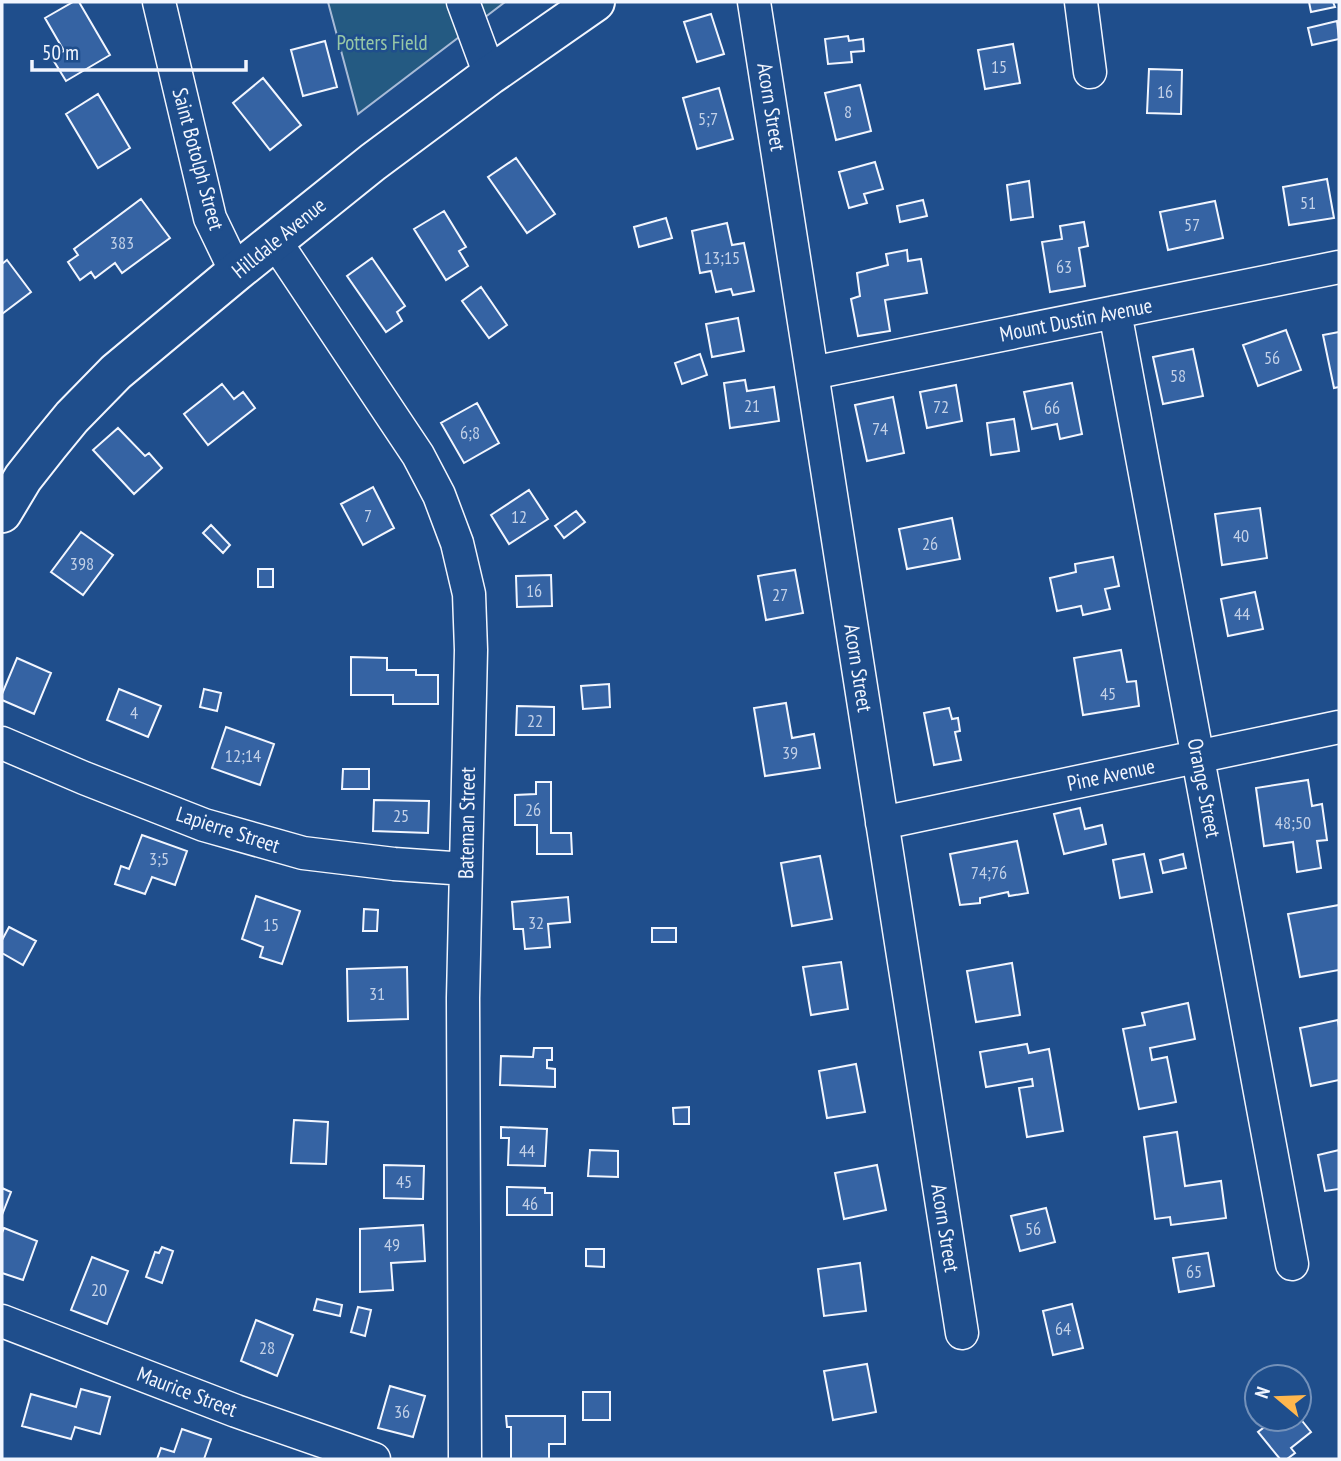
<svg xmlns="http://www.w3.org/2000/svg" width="1341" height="1461" viewBox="0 0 1341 1461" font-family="'PT Sans Narrow',sans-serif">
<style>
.green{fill:#245a82;stroke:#a8bbd7;stroke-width:2}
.building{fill:#3563a3;stroke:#f2f6ff;stroke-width:2}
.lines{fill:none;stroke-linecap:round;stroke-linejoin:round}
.minor-casing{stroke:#f2f6ff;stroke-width:35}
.major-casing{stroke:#f2f6ff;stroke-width:42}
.minor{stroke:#1f4e8c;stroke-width:32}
.major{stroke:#1f4e8c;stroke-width:38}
.labels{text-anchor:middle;stroke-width:5;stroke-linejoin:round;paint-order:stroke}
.number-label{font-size:18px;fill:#c3d1e8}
.park-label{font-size:21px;fill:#97c8a6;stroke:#1f4e8c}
.street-label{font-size:21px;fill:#f2f6ff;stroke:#1f4e8c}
</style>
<rect width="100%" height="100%" fill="#1f4e8c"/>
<path class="green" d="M 328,2 L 505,2 L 358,114 Z"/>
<path class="building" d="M 73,2 L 79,2 L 110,55 L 66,81 L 52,58 L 64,51 L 45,18 Z
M 1309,2 L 1333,2 L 1335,7 L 1311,12 Z
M 711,14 L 724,54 L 697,62 L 684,22 Z
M 1337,21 L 1339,39 L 1312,45 L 1308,28 Z
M 848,36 L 849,41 L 863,39 L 864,51 L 851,52 L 852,62 L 828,64 L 825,39 Z
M 325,41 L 337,87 L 303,96 L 291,50 Z
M 1013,44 L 1020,83 L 985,89 L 978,50 Z
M 1149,69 L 1182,70 L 1181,114 L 1147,113 Z
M 263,78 L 301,125 L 270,150 L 233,103 Z
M 860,85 L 871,131 L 836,140 L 825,93 Z
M 719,88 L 733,139 L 697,149 L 683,98 Z
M 98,94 L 130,148 L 98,168 L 66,114 Z
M 516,158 L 555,214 L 527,233 L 488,177 Z
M 875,162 L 883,189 L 864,194 L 867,203 L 849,208 L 839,172 Z
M 1327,179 L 1334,218 L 1289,225 L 1283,187 Z
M 1029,181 L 1033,217 L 1011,220 L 1007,185 Z
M 141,199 L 170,238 L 122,273 L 115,263 L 95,278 L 91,272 L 80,280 L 68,262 L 78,255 L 74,249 Z
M 923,200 L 927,216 L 900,222 L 897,206 Z
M 1215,201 L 1223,238 L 1168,250 L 1160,212 Z
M 444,211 L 466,247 L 459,251 L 468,266 L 446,280 L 414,229 Z
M 666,218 L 672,238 L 639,247 L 634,227 Z
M 1084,222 L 1088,246 L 1079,248 L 1085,286 L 1050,292 L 1042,242 L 1062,239 L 1060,226 Z
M 727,223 L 732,245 L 744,243 L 754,291 L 733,295 L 731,289 L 716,292 L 711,271 L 700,273 L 692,231 Z
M 907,250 L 908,261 L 921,259 L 927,293 L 885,300 L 890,331 L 858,336 L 851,299 L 860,296 L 857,273 L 888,265 L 886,254 Z
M 372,258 L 405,306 L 397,312 L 402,321 L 386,332 L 347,276 Z
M 7,260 L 31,292 L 2,314 L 2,264 Z
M 481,287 L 507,325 L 489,338 L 462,301 Z
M 738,318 L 744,351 L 712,357 L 706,324 Z
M 1286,330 L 1301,370 L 1258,386 L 1243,345 Z
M 1339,332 L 1339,387 L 1334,388 L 1323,335 Z
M 1193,349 L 1203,396 L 1163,404 L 1153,357 Z
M 700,354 L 707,375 L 682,384 L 675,363 Z
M 745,380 L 747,391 L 774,387 L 779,421 L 730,428 L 724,383 Z
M 1072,383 L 1082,434 L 1060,439 L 1057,424 L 1032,429 L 1024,392 Z
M 222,384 L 234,399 L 243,392 L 255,408 L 208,445 L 184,414 Z
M 956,385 L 962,421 L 927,428 L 920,392 Z
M 893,397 L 904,453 L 867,461 L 855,405 Z
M 477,403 L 499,443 L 464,463 L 441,423 Z
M 1014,419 L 1019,451 L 991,455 L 987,423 Z
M 118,428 L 145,456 L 149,453 L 162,468 L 134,494 L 93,450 Z
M 373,487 L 394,528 L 363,545 L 341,504 Z
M 529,490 L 548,519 L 509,544 L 491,515 Z
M 1260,508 L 1267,558 L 1222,565 L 1215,514 Z
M 576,511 L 585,522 L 564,538 L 555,526 Z
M 952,518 L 960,559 L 907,569 L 899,529 Z
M 211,525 L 230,545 L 223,553 L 203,533 Z
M 81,532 L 113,555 L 83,595 L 51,572 Z
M 1113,557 L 1119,586 L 1105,589 L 1110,609 L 1083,615 L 1081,606 L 1057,611 L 1050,578 L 1076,572 L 1075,564 Z
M 258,569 L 273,569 L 273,587 L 258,587 Z
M 795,570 L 803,613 L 766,620 L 758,576 Z
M 551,575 L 552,606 L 517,607 L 516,576 Z
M 1255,592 L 1263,629 L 1228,636 L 1221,599 Z
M 1121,650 L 1127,682 L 1136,681 L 1139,706 L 1083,715 L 1074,658 Z
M 351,657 L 387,658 L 387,670 L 416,670 L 416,675 L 438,675 L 438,704 L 393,704 L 393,695 L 351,695 Z
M 17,658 L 51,673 L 34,714 L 2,700 L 2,694 Z
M 609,684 L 610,707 L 583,709 L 581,686 Z
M 119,689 L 161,706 L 148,737 L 107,720 Z
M 204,689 L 221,693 L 217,711 L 200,707 Z
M 786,703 L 792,738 L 814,734 L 820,768 L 765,776 L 754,708 Z
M 517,706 L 554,707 L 554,735 L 516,735 Z
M 949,708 L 952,719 L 958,718 L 960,731 L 955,732 L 961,760 L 934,765 L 924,713 Z
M 226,727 L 274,744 L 260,785 L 212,768 Z
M 343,769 L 369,769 L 369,789 L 342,789 Z
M 1308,780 L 1312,806 L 1322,804 L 1327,840 L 1317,841 L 1321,868 L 1297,872 L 1293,842 L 1264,846 L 1256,788 Z
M 536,782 L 551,782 L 551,833 L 571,833 L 572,854 L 537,854 L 537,825 L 515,825 L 515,795 L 536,794 Z
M 374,800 L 429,801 L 428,833 L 373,831 Z
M 1080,808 L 1085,829 L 1102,825 L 1106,844 L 1064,854 L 1054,814 Z
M 142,835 L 187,851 L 175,885 L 152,877 L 145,894 L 115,884 L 121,866 L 129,869 Z
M 1017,841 L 1028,893 L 1009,896 L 1008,892 L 980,898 L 980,903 L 960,905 L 950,854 Z
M 1144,854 L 1152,892 L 1120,898 L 1113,860 Z
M 1183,854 L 1186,868 L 1163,873 L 1160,860 Z
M 820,856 L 832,919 L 792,926 L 781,863 Z
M 256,896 L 300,911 L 282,964 L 260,957 L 263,947 L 242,939 Z
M 568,897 L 570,922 L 548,924 L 550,947 L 525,949 L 523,929 L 514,929 L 512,902 Z
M 1339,905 L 1339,970 L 1300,977 L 1288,914 Z
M 364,909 L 378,910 L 377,931 L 363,931 Z
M 9,927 L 36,941 L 23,965 L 2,953 L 2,940 Z
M 652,928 L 676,928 L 676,942 L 652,942 Z
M 841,962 L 848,1009 L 811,1015 L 803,967 Z
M 1012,963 L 1020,1015 L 976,1022 L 967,971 Z
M 407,967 L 408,1019 L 348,1021 L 347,969 Z
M 1188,1003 L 1195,1039 L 1150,1048 L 1152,1060 L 1167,1057 L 1176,1102 L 1139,1109 L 1123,1029 L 1145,1025 L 1142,1013 Z
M 1338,1020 L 1339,1028 L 1339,1080 L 1311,1086 L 1300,1028 Z
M 1027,1044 L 1029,1053 L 1049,1049 L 1063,1131 L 1027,1137 L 1019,1088 L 1033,1086 L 1032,1079 L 986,1087 L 980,1052 Z
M 534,1048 L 552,1048 L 552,1060 L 547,1060 L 547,1068 L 555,1069 L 555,1087 L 500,1085 L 501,1056 L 533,1057 Z
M 856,1064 L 865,1112 L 827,1118 L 819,1071 Z
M 689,1107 L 689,1124 L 674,1124 L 673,1108 Z
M 294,1120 L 328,1122 L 326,1164 L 291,1163 Z
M 501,1127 L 547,1129 L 545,1166 L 508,1165 L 509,1138 L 501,1138 Z
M 1177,1132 L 1185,1186 L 1221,1181 L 1226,1218 L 1171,1225 L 1170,1217 L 1155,1219 L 1144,1137 Z
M 590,1150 L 618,1151 L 618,1177 L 588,1176 Z
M 1339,1150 L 1339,1189 L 1325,1191 L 1318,1155 Z
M 384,1165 L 424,1166 L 423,1199 L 384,1198 Z
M 877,1165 L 886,1210 L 844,1219 L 835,1173 Z
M 507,1187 L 545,1188 L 545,1193 L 552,1193 L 552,1215 L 507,1215 Z
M 2,1188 L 11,1192 L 2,1215 Z
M 1046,1208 L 1055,1242 L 1020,1251 L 1011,1216 Z
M 423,1225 L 425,1261 L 391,1263 L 393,1290 L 360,1292 L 360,1229 Z
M 4,1228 L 37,1241 L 23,1280 L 2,1273 L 2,1233 Z
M 162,1247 L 173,1251 L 162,1283 L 146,1277 L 155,1252 L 159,1253 Z
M 586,1249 L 604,1249 L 604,1267 L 586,1266 Z
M 1208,1253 L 1214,1286 L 1179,1292 L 1173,1258 Z
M 92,1257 L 128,1271 L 107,1324 L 71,1310 Z
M 860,1263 L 866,1311 L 824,1316 L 818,1269 Z
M 317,1299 L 342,1305 L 340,1316 L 314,1310 Z
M 1072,1304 L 1083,1348 L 1053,1355 L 1043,1311 Z
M 358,1307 L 371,1310 L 365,1336 L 351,1332 Z
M 256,1320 L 293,1335 L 277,1376 L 241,1361 Z
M 867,1364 L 876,1412 L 833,1420 L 824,1371 Z
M 390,1386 L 425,1396 L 413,1437 L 378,1428 Z
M 81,1389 L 110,1397 L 100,1434 L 75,1427 L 71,1439 L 22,1426 L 31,1394 L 76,1407 Z
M 583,1392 L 610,1392 L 610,1420 L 583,1420 Z
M 506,1416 L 565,1416 L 565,1444 L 549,1444 L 549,1459 L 511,1459 L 511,1427 L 507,1427 Z
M 1299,1417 L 1311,1432 L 1291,1448 L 1295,1453 L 1287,1459 L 1280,1459 L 1258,1432 L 1275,1419 L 1299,1419 Z
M 182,1429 L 211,1439 L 204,1459 L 157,1459 L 161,1448 L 174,1452 Z"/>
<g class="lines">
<g class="minor-casing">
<path id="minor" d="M 159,2 L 210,218 L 236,272
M 463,2 L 490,75
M 754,2 L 962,1333
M 1081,2 L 1090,72
M 275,241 L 418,455 L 439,495 L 457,543 L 469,594 L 471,650 L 463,998 L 465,1459
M 1115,312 L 1292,1264
M 812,373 L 1339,267
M 2,743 L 84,778 L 204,825 L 303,853 L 394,864 L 466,869
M 882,823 L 1339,727
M 2,1321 L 236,1411 L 374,1459"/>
</g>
<g class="major-casing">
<path id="major" d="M 2,513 L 23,478 L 49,445 L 72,417 L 116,372 L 236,272 L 373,162 L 490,75 L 595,2"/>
</g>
<use href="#minor" class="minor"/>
<use href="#major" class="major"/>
</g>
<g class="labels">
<g class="number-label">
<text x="999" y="73">15</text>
<text x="1165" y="98">16</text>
<text x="848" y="118">8</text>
<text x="708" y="125">5;7</text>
<text x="1308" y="209">51</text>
<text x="1192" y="231">57</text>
<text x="122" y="249">383</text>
<text x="722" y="264">13;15</text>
<text x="1064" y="273">63</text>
<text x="1272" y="364">56</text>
<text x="1178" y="382">58</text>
<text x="752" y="412">21</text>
<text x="941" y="413">72</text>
<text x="1052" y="414">66</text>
<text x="880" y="435">74</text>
<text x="470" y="439">6;8</text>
<text x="368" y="522">7</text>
<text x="519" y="523">12</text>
<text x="1241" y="542">40</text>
<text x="930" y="550">26</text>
<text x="82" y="570">398</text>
<text x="534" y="597">16</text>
<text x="780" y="601">27</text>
<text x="1242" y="620">44</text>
<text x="1108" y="700">45</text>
<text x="134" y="719">4</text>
<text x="535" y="727">22</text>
<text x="790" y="759">39</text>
<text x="243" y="762">12;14</text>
<text x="533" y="816">26</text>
<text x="401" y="822">25</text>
<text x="1293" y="829">48;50</text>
<text x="159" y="865">3;5</text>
<text x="989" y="879">74;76</text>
<text x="536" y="929">32</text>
<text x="271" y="931">15</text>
<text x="377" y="1000">31</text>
<text x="527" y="1157">44</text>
<text x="404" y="1188">45</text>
<text x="530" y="1210">46</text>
<text x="1033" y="1235">56</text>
<text x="392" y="1251">49</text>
<text x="1194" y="1278">65</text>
<text x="99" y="1296">20</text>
<text x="1063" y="1335">64</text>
<text x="267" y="1354">28</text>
<text x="402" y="1418">36</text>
</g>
<g class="park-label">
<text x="382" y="50">Potters Field</text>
</g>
<g class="street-label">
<text transform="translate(771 107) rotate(81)" y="7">Acorn Street</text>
<text transform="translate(198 159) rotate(75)" y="7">Saint Botolph Street</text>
<text transform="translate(279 238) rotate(-39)" y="7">Hilldale Avenue</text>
<text transform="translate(1076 320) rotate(-11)" y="7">Mount Dustin Avenue</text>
<text transform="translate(858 668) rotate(81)" y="7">Acorn Street</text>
<text transform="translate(1111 775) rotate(-12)" y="7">Pine Avenue</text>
<text transform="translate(1204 788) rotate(79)" y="7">Orange Street</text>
<text transform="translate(467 823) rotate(-89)" y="7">Bateman Street</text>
<text transform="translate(228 830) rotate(18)" y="7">Lapierre Street</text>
<text transform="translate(945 1228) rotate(81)" y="7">Acorn Street</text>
<text transform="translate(187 1392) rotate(21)" y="7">Maurice Street</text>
</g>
</g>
<rect width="1341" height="1461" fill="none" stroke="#f2f6ff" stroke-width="7"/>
<g transform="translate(1278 1398) rotate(289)"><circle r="33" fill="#1f4e8c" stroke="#7391ba" stroke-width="2"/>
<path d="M0-5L12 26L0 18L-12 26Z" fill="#ffb74d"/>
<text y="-10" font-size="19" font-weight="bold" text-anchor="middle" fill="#f2f6ff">N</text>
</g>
<path d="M32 60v10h214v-10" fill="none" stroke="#f2f6ff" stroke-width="3.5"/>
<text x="42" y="60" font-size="21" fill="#f2f6ff" stroke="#1f4e8c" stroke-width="5" paint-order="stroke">50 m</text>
</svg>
